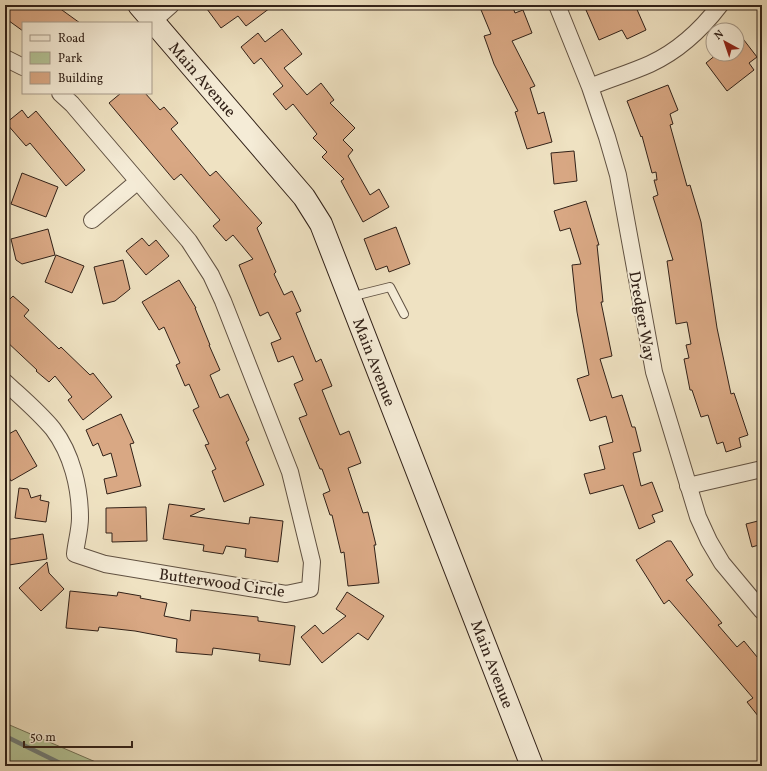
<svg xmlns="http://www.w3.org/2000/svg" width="767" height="771" viewBox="0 0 767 771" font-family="Vollkorn,serif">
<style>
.green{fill:#b4c497;stroke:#727258}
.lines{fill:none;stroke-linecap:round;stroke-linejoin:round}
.stream{stroke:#717e7a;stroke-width:4.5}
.building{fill:#d9a884;stroke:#312118}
.lane-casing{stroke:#605142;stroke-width:10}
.street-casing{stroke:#605142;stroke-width:18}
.secondary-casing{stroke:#312118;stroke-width:24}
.lane{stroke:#f5ecd7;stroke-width:8}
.street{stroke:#f5ecd7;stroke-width:16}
.secondary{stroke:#f5ecd7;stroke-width:22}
.labels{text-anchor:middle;stroke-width:4;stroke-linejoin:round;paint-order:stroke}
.street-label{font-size:16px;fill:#312118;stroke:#f5ecd7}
</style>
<rect width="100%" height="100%" fill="#efe2c2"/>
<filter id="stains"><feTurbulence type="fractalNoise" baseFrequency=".005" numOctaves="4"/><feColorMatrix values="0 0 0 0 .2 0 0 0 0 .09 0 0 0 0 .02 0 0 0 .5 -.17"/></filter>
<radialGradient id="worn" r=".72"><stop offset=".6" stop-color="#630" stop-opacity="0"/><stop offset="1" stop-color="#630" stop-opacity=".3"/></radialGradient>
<path class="green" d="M 5,723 L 105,766 L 5,766 Z"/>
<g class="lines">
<path class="stream" d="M 5,736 L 66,766"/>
</g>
<path class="building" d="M 5,5 L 55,5 L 80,23 L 23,23 L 23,31 L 5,18 Z
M 204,5 L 274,5 L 246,26 L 238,16 L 221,28 Z
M 479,5 L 512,5 L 515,13 L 523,10 L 532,33 L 512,41 L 535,86 L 530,88 L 538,114 L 544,112 L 552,142 L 527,149 L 515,112 L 518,111 L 494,64 L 484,36 L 491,34 Z
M 598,5 L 635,5 L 646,30 L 627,39 L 622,30 L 599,40 L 586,10 Z
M 282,29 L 302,54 L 284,68 L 307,95 L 321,83 L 334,100 L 330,103 L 355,128 L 343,140 L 353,150 L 348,156 L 370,195 L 379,189 L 389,207 L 363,222 L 341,181 L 344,179 L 322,157 L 327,152 L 313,138 L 317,134 L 293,104 L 286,110 L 273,94 L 283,86 L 261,58 L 254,64 L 241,47 L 258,33 L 265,42 Z
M 737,31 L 757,57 L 749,63 L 754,70 L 727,91 L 706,63 L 717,54 L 737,54 Z
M 668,85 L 678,110 L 670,114 L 673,124 L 670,125 L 687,186 L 690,185 L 701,222 L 717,328 L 731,394 L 734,393 L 748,435 L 739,438 L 741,447 L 726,452 L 723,442 L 717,444 L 708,415 L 701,417 L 692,390 L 690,390 L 684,359 L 689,358 L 686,345 L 691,344 L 687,322 L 676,324 L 667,261 L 673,260 L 653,197 L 658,195 L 654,180 L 657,180 L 656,172 L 652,173 L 642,136 L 641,137 L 627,101 Z
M 121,93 L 145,93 L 160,110 L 164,107 L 178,123 L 171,129 L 210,176 L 216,171 L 262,223 L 257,228 L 276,272 L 274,274 L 284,295 L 292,291 L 301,311 L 296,313 L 316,362 L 321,359 L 332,386 L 322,390 L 340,435 L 349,431 L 361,463 L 348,468 L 363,513 L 368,512 L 376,545 L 374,545 L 379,583 L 348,586 L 344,552 L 341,553 L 332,515 L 330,515 L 323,494 L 330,491 L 322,469 L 320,469 L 299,418 L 307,415 L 294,384 L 303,380 L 293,356 L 278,362 L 271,343 L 281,339 L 268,312 L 260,316 L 239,265 L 253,259 L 233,235 L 226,241 L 213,226 L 220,220 L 181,174 L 174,180 L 109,103 Z
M 22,110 L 28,118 L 36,111 L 85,170 L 66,186 L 30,143 L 26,146 L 6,123 Z
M 574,151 L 577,181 L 554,184 L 551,153 Z
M 22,173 L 58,187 L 46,217 L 11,204 Z
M 586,201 L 599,245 L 597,245 L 603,302 L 601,302 L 612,356 L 600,359 L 612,398 L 622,395 L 632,427 L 635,427 L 641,451 L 633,453 L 641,486 L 652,482 L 663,511 L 652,515 L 655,522 L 639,529 L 623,485 L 590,494 L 584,474 L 605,469 L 599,446 L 613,442 L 606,416 L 590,421 L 577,379 L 589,375 L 577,312 L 572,265 L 581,264 L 570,228 L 560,231 L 554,211 Z
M 396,227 L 410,264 L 389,272 L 387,266 L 376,270 L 364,239 Z
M 48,229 L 55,255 L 22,264 L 16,260 L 11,239 Z
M 142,238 L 149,246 L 156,240 L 169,256 L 146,275 L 126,251 Z
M 56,255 L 84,266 L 72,293 L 45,282 Z
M 123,260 L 130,289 L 115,301 L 103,304 L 94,267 Z
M 179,280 L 196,308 L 195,308 L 210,345 L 209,345 L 220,370 L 210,375 L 220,398 L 228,394 L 249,440 L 246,442 L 264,485 L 224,502 L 212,471 L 216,469 L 205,445 L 209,444 L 193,410 L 199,407 L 189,384 L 185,386 L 176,365 L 180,363 L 164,327 L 159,330 L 142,302 Z
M 13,296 L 29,310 L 24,316 L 59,349 L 61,347 L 90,375 L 93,373 L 112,397 L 83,420 L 68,400 L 72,397 L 55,376 L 49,382 L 36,371 L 37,370 L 5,340 L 5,304 Z
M 121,414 L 134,443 L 130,444 L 141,486 L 107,494 L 104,479 L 117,476 L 111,453 L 103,456 L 98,443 L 93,446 L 86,430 Z
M 16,430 L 37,466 L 11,481 L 5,470 L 5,436 Z
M 19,488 L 28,489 L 31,498 L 41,495 L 40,500 L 49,502 L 46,522 L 15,518 Z
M 169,504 L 205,509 L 190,516 L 249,524 L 250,517 L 283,521 L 278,562 L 245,557 L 246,549 L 226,546 L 223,554 L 203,551 L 204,545 L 163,539 Z
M 146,507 L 147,541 L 112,542 L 112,533 L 106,533 L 106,508 Z
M 762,520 L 762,544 L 752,547 L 746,524 Z
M 43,534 L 47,559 L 9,565 L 5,540 Z
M 667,541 L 671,541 L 693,575 L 686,580 L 722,623 L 718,625 L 737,647 L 744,641 L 762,663 L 762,721 L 747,702 L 753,698 L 669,600 L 664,604 L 636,560 Z
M 47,562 L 49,573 L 64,589 L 41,611 L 19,588 Z
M 70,591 L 117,596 L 118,592 L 141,596 L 140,598 L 167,603 L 164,616 L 190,621 L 191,610 L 258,617 L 258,621 L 295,626 L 290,665 L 259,661 L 260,654 L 213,648 L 212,655 L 176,652 L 177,639 L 135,631 L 99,627 L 98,631 L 66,628 Z
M 347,592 L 384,616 L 368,640 L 358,633 L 322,663 L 301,637 L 315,625 L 323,634 L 346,616 L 336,609 Z"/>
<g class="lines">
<g class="lane-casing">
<path id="lane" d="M 350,297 L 390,287 L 404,314"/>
</g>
<g class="street-casing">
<path id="street" d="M 557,5 L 590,87 L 607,137 L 618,175 L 654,372 L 698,517 L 709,541 L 722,563 L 762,611
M 153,21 L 171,5
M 5,58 L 23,67
M 590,87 C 609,79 630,73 650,64 C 678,51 701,30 720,5
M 92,220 L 138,181
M 5,382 C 21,397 39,412 53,429 C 72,454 80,488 80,518 C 80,530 76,543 75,554 L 105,564 L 286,594 L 310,589 L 312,562 L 290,472 L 223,301 L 211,275 L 189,241 L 72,104 L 60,93
M 688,486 L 762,469"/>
</g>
<g class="secondary-casing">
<path id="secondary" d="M 139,5 L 304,197 L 321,224 L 532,766"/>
</g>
<use href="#lane" class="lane"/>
<use href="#street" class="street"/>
<use href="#secondary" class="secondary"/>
</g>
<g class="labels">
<g class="street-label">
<text transform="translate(203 79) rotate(49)" y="6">Main Avenue</text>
<text transform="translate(643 316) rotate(80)" y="6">Dredger Way</text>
<text transform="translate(375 362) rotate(69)" y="6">Main Avenue</text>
<text transform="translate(222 582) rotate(8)" y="6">Butterwood Circle</text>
<text transform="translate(493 664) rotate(69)" y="6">Main Avenue</text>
</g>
</g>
<rect width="767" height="771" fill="none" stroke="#efe2c2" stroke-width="20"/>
<rect x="6" y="6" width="755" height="759" fill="none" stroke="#312118" stroke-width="2"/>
<rect x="10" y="10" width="747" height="751" fill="none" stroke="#312118"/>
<rect x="22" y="22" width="130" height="72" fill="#f5ecd7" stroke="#a79b8b"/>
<rect x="30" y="35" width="20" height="6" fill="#f5ecd7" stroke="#a79b8b"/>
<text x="58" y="42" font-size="12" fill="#312118">Road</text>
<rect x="30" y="52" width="20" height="12" fill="#b4c497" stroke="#a79b8b"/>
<text x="58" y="62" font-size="12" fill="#312118">Park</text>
<rect x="30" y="72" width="20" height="12" fill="#d9a884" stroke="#a79b8b"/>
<text x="58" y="82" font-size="12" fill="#312118">Building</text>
<g transform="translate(725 42) rotate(320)"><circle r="19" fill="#f5ecd7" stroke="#a79b8b"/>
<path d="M0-3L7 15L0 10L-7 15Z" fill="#8f2418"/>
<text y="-6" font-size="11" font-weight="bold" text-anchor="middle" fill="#312118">N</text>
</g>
<path d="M24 741v6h108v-6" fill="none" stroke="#312118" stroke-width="2"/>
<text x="30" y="741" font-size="12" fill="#312118" stroke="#f5ecd7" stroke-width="3" paint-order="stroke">50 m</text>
<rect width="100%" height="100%" filter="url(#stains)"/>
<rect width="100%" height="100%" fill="url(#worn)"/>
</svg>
